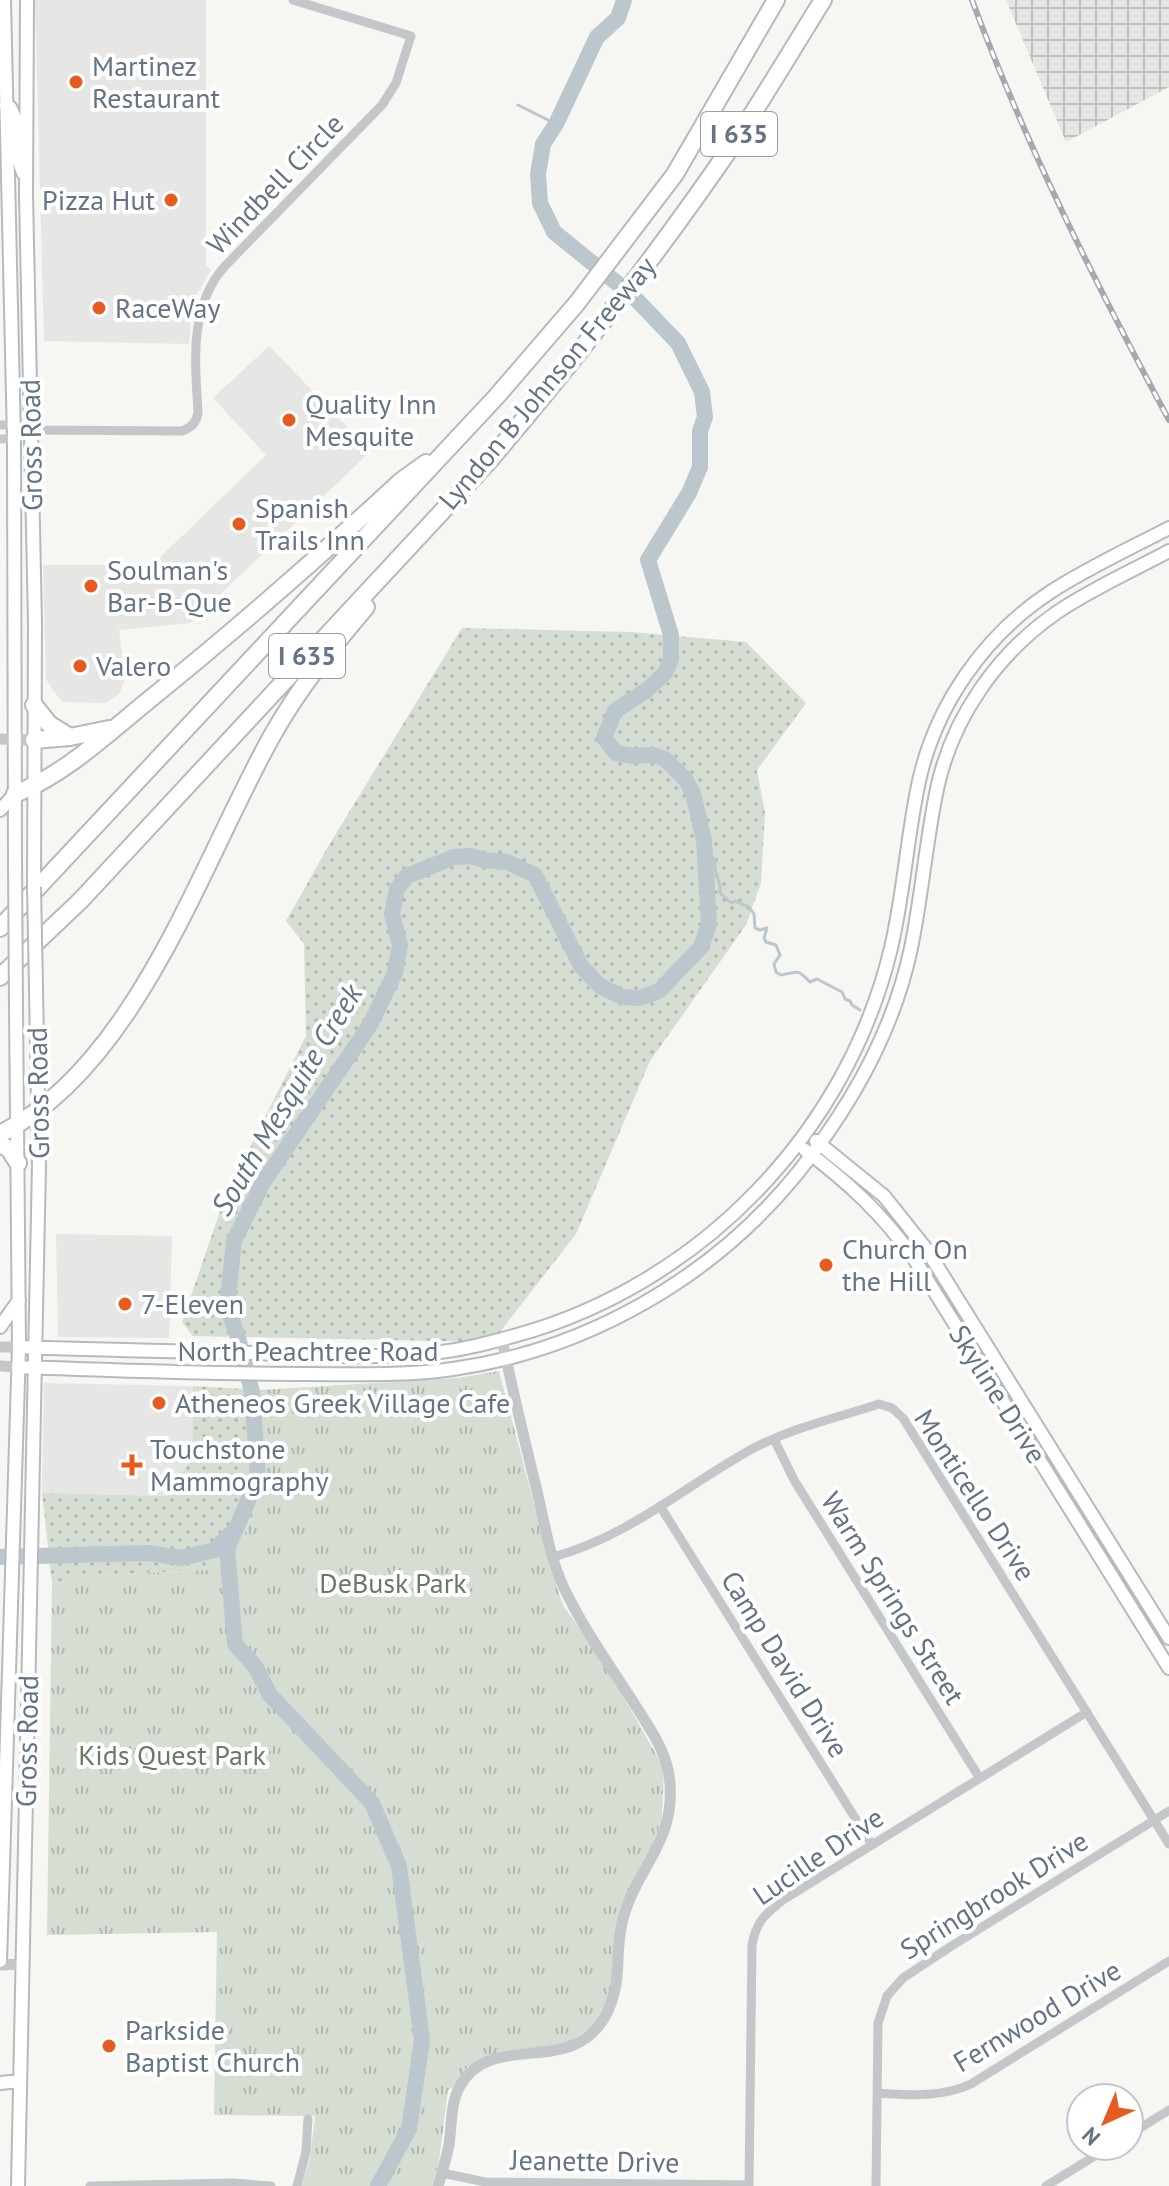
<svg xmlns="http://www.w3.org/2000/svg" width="1169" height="2186" viewBox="0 0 1169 2186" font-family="'PT Sans',sans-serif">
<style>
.built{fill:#e6e7e5}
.industrial{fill:url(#industrial-grid)}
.grass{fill:url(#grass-dots)}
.park{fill:url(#park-tufts)}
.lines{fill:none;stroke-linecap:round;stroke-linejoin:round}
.stream{stroke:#bcc7cd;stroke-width:3}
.river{stroke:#bcc7cd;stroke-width:16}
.secondary-casing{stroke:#b5babf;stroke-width:16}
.motorway-casing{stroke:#b6b9bc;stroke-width:20}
.minor{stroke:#c3c7ca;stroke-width:9}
.tertiary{stroke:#c3c7ca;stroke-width:11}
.secondary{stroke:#fff;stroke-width:12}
.motorway{stroke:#fff;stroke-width:16}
.rail-casing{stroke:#a3a9af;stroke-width:6}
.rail{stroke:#fff;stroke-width:3;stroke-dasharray:9;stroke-linecap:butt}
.secondary-bridge-casing{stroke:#b5babf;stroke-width:16;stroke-linecap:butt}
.secondary-bridge{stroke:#fff;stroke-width:12}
.poi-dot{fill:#e85b20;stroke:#fff;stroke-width:3}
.labels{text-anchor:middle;stroke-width:8;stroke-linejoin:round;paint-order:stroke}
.shield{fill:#fff;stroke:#929ea9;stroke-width:2}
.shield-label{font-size:26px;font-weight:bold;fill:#647484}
.poi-label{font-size:28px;fill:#647484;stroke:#fff;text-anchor:start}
.street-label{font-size:28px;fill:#647484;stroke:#fff}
.park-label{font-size:28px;fill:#667b63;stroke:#fff}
.water-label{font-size:30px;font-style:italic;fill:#5f7681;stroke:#fff}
</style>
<defs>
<pattern id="industrial-grid" width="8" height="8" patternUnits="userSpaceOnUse" patternTransform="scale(2)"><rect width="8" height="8" fill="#e6e7e5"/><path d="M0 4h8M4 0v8" fill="none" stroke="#bec0bf"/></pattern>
<pattern id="grass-dots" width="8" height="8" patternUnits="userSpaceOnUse" patternTransform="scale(2)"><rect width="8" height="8" fill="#d6ddd3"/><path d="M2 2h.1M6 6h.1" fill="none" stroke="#b1b8b1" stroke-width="1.8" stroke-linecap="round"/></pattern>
<pattern id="park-tufts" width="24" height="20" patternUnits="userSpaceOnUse" patternTransform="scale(2)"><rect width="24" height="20" fill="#d6ddd3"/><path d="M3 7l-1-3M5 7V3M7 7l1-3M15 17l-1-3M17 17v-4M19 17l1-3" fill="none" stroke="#b1b8b1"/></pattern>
</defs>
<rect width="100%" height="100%" fill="#f6f6f2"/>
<path class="built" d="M 35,0 L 206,0 L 206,265 L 211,270 L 192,302 L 189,344 L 44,341 Z
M 269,346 L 371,451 L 190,623 L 119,630 L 125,680 L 119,694 L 106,703 L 62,702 L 46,680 L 43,565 L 152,565 L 266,455 L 213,398 Z
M 56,1234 L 172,1236 L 169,1338 L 58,1337 Z
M 44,1383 L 193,1386 L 192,1457 L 185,1469 L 168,1483 L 168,1496 L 42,1493 Z"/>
<path class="industrial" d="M 1006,0 L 1169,0 L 1169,87 L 1066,142 Z"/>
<path class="grass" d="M 462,628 L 630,632 L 746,642 L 806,703 L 757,770 L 765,813 L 761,883 L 746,925 L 650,1061 L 576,1234 L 492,1342 L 193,1336 L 182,1322 L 226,1194 L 306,1036 L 304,944 L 286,921 L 329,845 Z
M 193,1386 L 260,1390 L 260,1500 L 245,1533 L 209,1570 L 97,1575 L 52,1583 L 42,1493 L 167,1496 L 168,1483 L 185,1469 L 192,1457 Z"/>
<path class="park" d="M 499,1371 L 553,1576 L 563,1605 L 604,1663 L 664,1768 L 662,1818 L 615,1956 L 608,2002 L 592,2027 L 564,2045 L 503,2051 L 483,2058 L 467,2067 L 454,2086 L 448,2090 L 439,2161 L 432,2186 L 302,2186 L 310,2158 L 315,2116 L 214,2115 L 217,1932 L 47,1935 L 52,1583 L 97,1575 L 209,1570 L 245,1533 L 260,1500 L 260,1390 L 457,1378 Z"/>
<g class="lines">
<path class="stream" d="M 518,105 L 556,124
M 704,845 L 715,861 C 713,874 722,881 720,893 L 731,903 L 735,901 L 749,907 L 754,914 L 755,928 L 760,930 L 767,928 L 764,938 L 766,942 L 776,945 L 780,955 L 774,964 L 776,972 L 781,975 C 799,972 796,968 810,982 L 817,979 L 842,992 L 845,999 L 850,1001 L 852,1005 L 860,1010"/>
<path class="river" d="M 234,1533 L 227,1549 L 235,1644 L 255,1666 L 270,1695 L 372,1803 L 399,1866 L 422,2040 L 409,2129 L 378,2186
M 0,1557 L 147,1553 L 182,1558 L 214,1550 L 236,1529 L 258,1477 L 252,1392 L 237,1334 L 227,1308 L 234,1241 L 262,1184 L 370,1025 L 395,973 L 400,945 L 392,914 L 397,889 L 407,876 L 454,857 L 471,856 L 484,860 L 507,862 L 535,875 L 581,966 L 600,986 L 622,997 L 639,998 L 659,991 L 701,947 L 709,924 L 704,841 L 693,793 L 686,780 L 665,759 L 653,755 L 634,756 L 616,753 L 604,738 L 615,711 L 647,690 L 665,673 L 671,659 L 671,635 L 648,560 L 689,493 L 700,467 L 700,431 L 705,417 L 702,392 L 678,343 L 633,296 L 554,232 L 540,203 L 538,174 L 543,144 L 556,124 L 597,37 L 618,18 L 624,0"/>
<g class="secondary-casing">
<path id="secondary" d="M 4,0 L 14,439 L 15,862
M 27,0 L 26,195 L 35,623 L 34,887
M 6,106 L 10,107 C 22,127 13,149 23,173
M 0,810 L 15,794
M 816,1141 L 884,1196 L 927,1250 L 1169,1638
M 805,1150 C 848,1182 882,1214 913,1257 L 1169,1668
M 0,1327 L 19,1300
M 19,1347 C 97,1350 175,1351 253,1353 C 312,1355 371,1359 430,1353 C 459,1351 488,1343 517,1335 C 700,1284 847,1133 891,948 C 904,893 907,836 919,781 C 936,705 984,636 1049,593 C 1087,568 1129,549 1169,528
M 18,1367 C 115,1370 212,1374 308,1374 C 356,1374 406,1376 453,1369 C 586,1350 711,1279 796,1175 C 850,1108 893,1034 911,948 C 922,895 926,841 937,789 C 952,718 997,654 1056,613 C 1091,589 1132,571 1169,551
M 0,1961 L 19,1347 L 16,1008
M 0,2083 L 20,2081
M 18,2186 L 39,1165 L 36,987"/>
</g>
<g class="motorway-casing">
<path id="motorway" d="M 34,705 L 49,724 L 70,737
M 34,740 L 70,737 L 109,729
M 15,794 C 63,775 104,737 144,704 C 232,633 318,558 401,481 L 426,463
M 0,928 L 497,396 L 577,303 L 675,174 L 776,0
M 0,977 L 81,900 L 489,461 C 575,360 658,254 733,144 C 764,97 793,48 823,0
M 0,1134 C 137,1066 202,860 273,734 C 299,688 332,647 366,607
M 0,1144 L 9,1149 L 18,1163"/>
</g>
<path class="minor" d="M 0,425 L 13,425 L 30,430 L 182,431 C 191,428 197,422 198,412 C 195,361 189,306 225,266 L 382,105 L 396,83 L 411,36 L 293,0
M 0,439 L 17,438
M 774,1439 L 794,1480 L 979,1777
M 660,1506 L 872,1845
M 553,1557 C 628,1537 685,1486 752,1449 C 791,1428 837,1418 879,1404 L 892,1408 L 903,1418 L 1169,1844
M 877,2093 C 910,2095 940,2098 971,2084 L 1169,1961
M 1129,2135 L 1169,2110
M 442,2173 L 485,2182 L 749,2185
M 90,2186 L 233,2183 L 271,2186
M 297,2186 L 306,2152 L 308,2119
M 749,2186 L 752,1945 C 756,1922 765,1914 783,1900 L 1087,1712
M 876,2186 L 878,2023 L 887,1996 L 903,1978 L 950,1947 L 1169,1811
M 1046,2186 L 1111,2146"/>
<path class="tertiary" d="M 0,739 L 34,740
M 0,1347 L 19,1347
M 0,1366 L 18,1367
M 0,1965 L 22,1964
M 438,2186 C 442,2173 446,2159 449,2145 C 452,2125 450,2104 460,2086 C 492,2028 575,2081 608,2011 C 622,1979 615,1960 621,1928 C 632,1869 679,1844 669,1775 C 665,1748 646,1723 632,1700 C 608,1663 582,1626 563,1586 C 549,1555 544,1520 536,1487 C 524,1438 512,1389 502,1339"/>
<use href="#secondary" class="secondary"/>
<use href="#motorway" class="motorway"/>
<g class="rail-casing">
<path id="rail" d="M 972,0 C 1026,146 1096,284 1169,420"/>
</g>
<use href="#rail" class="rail"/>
<g class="secondary-bridge-casing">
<path id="secondary-bridge" d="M 15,862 L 16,1008
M 34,887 L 36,987"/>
</g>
<use href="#secondary-bridge" class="secondary-bridge"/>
</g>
<g class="poi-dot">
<circle cx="76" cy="82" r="8"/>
<circle cx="171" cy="200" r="8"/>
<circle cx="99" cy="308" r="8"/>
<circle cx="289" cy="420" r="8"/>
<circle cx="239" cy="524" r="8"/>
<circle cx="91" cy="586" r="8"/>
<circle cx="80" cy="666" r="8"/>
<circle cx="826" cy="1265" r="8"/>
<circle cx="125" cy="1304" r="8"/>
<circle cx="159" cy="1403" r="8"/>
<path d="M128 1453h8v8h8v8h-8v8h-8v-8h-8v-8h8z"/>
<circle cx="109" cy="2046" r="8"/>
</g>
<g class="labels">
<g class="shield">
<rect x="701" y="112" width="76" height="44" rx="6"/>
<rect x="269" y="634" width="76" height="44" rx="6"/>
</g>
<g class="shield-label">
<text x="739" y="143">I 635</text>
<text x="307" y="665">I 635</text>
</g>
<g class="poi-label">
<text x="92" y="76">Martinez<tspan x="92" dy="32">Restaurant</tspan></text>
<text x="155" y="210" text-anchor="end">Pizza Hut</text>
<text x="115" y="318">RaceWay</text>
<text x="305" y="414">Quality Inn<tspan x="305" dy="32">Mesquite</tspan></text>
<text x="255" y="518">Spanish<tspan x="255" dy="32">Trails Inn</tspan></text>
<text x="107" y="580">Soulman's<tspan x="107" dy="32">Bar-B-Que</tspan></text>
<text x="96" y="676">Valero</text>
<text x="842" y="1259">Church On<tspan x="842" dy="32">the Hill</tspan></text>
<text x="141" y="1314">7-Eleven</text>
<text x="175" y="1413">Atheneos Greek Village Cafe</text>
<text x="150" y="1459">Touchstone<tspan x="150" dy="32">Mammography</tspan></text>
<text x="125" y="2040">Parkside<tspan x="125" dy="32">Baptist Church</tspan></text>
</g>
<g class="street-label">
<text transform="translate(275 184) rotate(-46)" y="10">Windbell Circle</text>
<text transform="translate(547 383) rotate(-50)" y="10">Lyndon B Johnson Freeway</text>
<text transform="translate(31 445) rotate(-91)" y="10">Gross Road</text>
<text transform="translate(38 1093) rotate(-91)" y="10">Gross Road</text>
<text x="308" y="1361">North Peachtree Road</text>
<text transform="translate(998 1394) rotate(58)" y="10">Skyline Drive</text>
<text transform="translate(975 1495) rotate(57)" y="10">Monticello Drive</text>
<text transform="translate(893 1598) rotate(58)" y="10">Warm Springs Street</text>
<text transform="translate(785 1664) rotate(58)" y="10">Camp David Drive</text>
<text transform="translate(27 1741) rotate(-89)" y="10">Gross Road</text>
<text transform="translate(818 1856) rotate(-34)" y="10">Lucille Drive</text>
<text transform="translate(994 1895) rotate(-32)" y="10">Springbrook Drive</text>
<text transform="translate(1037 2016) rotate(-31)" y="10">Fernwood Drive</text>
<text transform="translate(595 2161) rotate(1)" y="10">Jeanette Drive</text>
</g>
<g class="park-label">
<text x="393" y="1593">DeBusk Park</text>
<text x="172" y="1765">Kids Quest Park</text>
</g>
<g class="water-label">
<text transform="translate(287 1100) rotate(-59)" y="10">South Mesquite Creek</text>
</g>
</g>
<g transform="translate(1105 2122) rotate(224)"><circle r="38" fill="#ffffff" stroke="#c1c7ce" stroke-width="2"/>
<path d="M0-6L14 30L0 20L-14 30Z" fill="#e85b20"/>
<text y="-12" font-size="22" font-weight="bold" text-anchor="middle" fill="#647484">N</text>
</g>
</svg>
